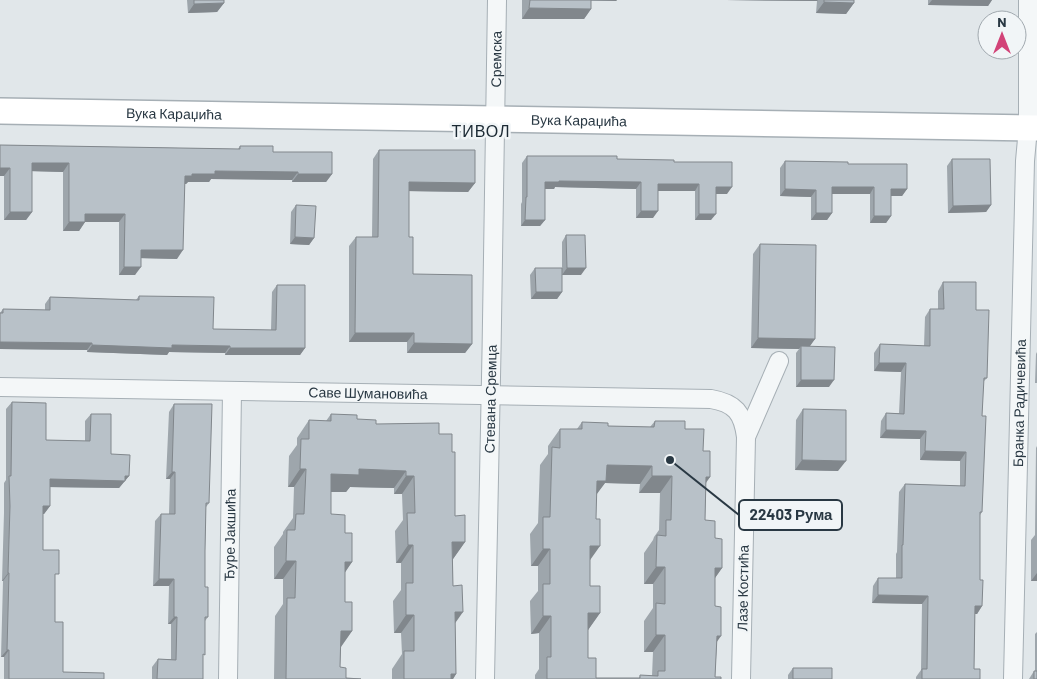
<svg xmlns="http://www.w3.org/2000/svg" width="1037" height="679" viewBox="0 0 1037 679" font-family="Barlow,sans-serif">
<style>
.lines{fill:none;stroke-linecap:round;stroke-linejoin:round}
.street-casing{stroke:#a6afb5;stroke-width:20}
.secondary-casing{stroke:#a6afb5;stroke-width:28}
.street{stroke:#f4f7f8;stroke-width:18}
.secondary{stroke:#fff;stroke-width:25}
.wall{fill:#9ea6ac;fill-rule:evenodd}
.shaded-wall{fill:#81878c}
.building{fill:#b8c1c8;stroke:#81878c;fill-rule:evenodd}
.labels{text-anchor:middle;stroke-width:5;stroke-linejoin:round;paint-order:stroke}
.street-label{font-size:14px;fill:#293843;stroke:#f1f5f7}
.quarter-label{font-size:16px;letter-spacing:1px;fill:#1b2933;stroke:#f1f5f7}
.leader{fill:none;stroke:#293843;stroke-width:2}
.callout-dot{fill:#293843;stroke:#f1f5f7;stroke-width:2}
.callout{fill:#f1f5f7;stroke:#293843;stroke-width:2}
.callout-label{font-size:15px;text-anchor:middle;font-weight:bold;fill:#293843}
</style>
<rect width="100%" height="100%" fill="#e1e7ea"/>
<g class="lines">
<g class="street-casing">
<g id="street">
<path id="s1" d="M 0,387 L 711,399 C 735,403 743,413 746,437 L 741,679"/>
<path d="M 746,437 L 779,361"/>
<path id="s2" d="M 228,679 L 232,391"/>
<path id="s3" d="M 485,679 C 489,453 495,226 497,0"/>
<path id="s4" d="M 1013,679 L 1025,161 L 1028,128 L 1028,0"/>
</g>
</g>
<g class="secondary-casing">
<g id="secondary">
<path id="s5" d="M 0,111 L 1037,128"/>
</g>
</g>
<use href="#street" class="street"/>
<use href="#secondary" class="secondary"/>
</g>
<path class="wall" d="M 187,0 L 224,0 L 224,3 L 217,12 L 188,13 Z
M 522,0 L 617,0 L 616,1 L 591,1 L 591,9 L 584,19 L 522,19 Z
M 726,0 L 854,0 L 854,3 L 846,14 L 816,13 L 817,1 Z
M 928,0 L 992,0 L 988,6 L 928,5 Z
M 0,145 L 238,149 L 240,146 L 273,152 L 332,174 L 326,182 L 292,182 L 292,180 L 211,179 L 209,182 L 188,182 L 186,184 L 185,184 L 177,259 L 141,258 L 135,275 L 119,275 L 119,222 L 85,222 L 79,231 L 63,231 L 63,172 L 32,171 L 32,212 L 26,220 L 4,220 L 4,176 Z
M 379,150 L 475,183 L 468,192 L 409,191 L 409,237 L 413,274 L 472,344 L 465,353 L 407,353 L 407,342 L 349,342 L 349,246 L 356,237 L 372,237 L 373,159 Z
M 527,156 L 674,162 L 727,194 L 716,194 L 711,220 L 695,220 L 695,191 L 658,191 L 653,218 L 636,218 L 636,189 L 555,187 L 554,189 L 545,189 L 545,220 L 540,226 L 521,226 L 521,204 L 522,202 L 522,163 Z
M 952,159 L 991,205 L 986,212 L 948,213 L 947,166 Z
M 785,161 L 848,164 L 907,189 L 902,196 L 891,196 L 891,216 L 886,223 L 870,223 L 870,194 L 832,194 L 832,213 L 827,220 L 811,220 L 811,197 L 780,196 L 780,168 Z
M 296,205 L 314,238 L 309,245 L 290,244 L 291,212 Z
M 566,235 L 581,275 L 562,275 L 562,242 Z
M 760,244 L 815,339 L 809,346 L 829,387 L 796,387 L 796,353 L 799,349 L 751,348 L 753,254 Z
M 535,268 L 562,292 L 557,299 L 531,299 L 530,275 Z
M 943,282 L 976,310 L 987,378 L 983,382 L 982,416 L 982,512 L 980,515 L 980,580 L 982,606 L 977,614 L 975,614 L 974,669 L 980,679 L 916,679 L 916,677 L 921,670 L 922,604 L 872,603 L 873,586 L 878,578 L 896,578 L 896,554 L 897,552 L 899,492 L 905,484 L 960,486 L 960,461 L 920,460 L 920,439 L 880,438 L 881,421 L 886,413 L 899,413 L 901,372 L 874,371 L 874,353 L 880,344 L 924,346 L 925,317 L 930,309 L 938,309 L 938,291 Z
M 277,285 L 305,348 L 300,355 L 225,355 L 225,353 L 169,352 L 167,355 L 87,352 L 87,350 L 0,349 L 0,313 L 3,309 L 45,310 L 45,304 L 50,297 L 136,300 L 139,296 L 213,329 L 271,330 L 272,292 Z
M 1037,352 L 1037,383 L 1035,383 L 1036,354 Z
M 12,402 L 46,440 L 85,441 L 85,421 L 91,414 L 111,454 L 129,476 L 119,488 L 50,487 L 50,506 L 44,514 L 43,514 L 43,550 L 55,579 L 55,622 L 63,672 L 104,679 L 4,679 L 4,657 L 1,657 L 3,581 L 2,581 L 4,513 L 4,483 L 6,480 L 6,409 Z
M 174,404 L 209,503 L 206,507 L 205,551 L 205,587 L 208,617 L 205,621 L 203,657 L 203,679 L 152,679 L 152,667 L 158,659 L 171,659 L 171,624 L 168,624 L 169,586 L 153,586 L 155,521 L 161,514 L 169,514 L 170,479 L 166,479 L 169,412 Z
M 803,409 L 838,471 L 795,470 L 796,420 Z
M 331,414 L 357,419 L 376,424 L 439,434 L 452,452 L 455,516 L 465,542 L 453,559 L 453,586 L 455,623 L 456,674 L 453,679 L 392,679 L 392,669 L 402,654 L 401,633 L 394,633 L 393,601 L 401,590 L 401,563 L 396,563 L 395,531 L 403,520 L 402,494 L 394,494 L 394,488 L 350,487 L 346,492 L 331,492 L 331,514 L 345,533 L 352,562 L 345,571 L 345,602 L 352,631 L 341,647 L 340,667 L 346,678 L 361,679 L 274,679 L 275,616 L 283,604 L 283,579 L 274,579 L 274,547 L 283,534 L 283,532 L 293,518 L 294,487 L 288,487 L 289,456 L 297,445 L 297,438 L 309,420 L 326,421 Z
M 655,421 L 685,429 L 703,451 L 710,477 L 706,483 L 705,520 L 715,538 L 722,568 L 715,578 L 715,606 L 717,642 L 715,677 L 721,679 L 535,679 L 535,675 L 539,669 L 539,633 L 531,634 L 530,601 L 538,591 L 538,566 L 531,566 L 530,534 L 538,523 L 540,465 L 548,454 L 548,446 L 560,429 L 577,429 L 582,422 L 608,426 L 650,427 ZM 605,483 L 640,484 L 639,493 L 660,493 L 659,530 L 654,537 L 653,540 L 644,553 L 644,584 L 653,584 L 653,608 L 644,621 L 644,652 L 653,652 L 652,676 L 640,675 L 639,678 L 596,678 L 588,658 L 588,630 L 600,613 L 590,586 L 590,560 L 596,494 Z
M 1037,446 L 1037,581 L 1031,581 L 1031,540 L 1035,535 L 1036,448 Z
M 1037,632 L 1037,679 L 1029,679 L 1034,671 L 1035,671 L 1035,634 Z
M 793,668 L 832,679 L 788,679 L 788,675 Z"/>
<path class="shaded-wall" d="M 584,0 L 617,0 L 616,1 Z
M 726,0 L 818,0 L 817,1 Z
M 932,0 L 992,0 L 988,6 L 928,5 Z
M 824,2 L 854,3 L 846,14 L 816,13 Z
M 224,3 L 217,12 L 188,13 L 194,4 Z
M 529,8 L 591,9 L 584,19 L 522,19 Z
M 32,163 L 69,163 L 63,172 L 26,171 Z
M 0,168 L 10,168 L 4,176 L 0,176 Z
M 215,171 L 298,172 L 292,180 L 211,179 L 209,182 L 188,182 L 186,184 L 179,184 L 185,176 L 192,174 Z
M 298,174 L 332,174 L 326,182 L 292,182 Z
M 559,181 L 641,182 L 636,189 L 555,187 L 554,189 L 540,189 L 545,182 Z
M 409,182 L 475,183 L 468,192 L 403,191 Z
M 658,184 L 699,184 L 695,191 L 653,191 Z
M 716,187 L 732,187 L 727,194 L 711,194 Z
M 832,187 L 874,187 L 870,194 L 828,194 Z
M 785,189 L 816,190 L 811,197 L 780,196 Z
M 891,189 L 907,189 L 902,196 L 886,196 Z
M 991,205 L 986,212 L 948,213 L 953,206 Z
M 641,211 L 658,211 L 653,218 L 636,218 Z
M 10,212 L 32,212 L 26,220 L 4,220 Z
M 816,213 L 832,213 L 827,220 L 811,220 Z
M 85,214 L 125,214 L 119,222 L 79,222 Z
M 699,214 L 716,214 L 711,220 L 695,220 Z
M 874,216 L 891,216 L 886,223 L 870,223 Z
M 525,220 L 545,220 L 540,226 L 521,226 Z
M 69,222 L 85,222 L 79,231 L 63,231 Z
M 295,237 L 314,238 L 309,245 L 290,244 Z
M 141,250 L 183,250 L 177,259 L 135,258 Z
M 124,267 L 141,267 L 135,275 L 119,275 Z
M 567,268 L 586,268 L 581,275 L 562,275 Z
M 536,292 L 562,292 L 557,299 L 531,299 Z
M 355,333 L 414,333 L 407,342 L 349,342 Z
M 758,338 L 815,339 L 808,349 L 801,346 L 799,349 L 751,348 Z
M 0,342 L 92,343 L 87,350 L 0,349 Z
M 414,343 L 472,344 L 465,353 L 407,353 Z
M 92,345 L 172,345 L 230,346 L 225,353 L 169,352 L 167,355 L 87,352 Z
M 230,348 L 305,348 L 300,355 L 225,355 Z
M 879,363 L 906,363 L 901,372 L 874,371 Z
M 801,380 L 834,380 L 829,387 L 796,387 Z
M 886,430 L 926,431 L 920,439 L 880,438 Z
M 925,451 L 966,452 L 960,461 L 920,460 Z
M 802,460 L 846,461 L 838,471 L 795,470 Z
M 607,465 L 652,466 L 640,484 L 605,483 L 594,498 L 585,498 Z
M 300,469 L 306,469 L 294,487 L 288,487 Z
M 359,469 L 406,471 L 394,488 L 350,487 L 346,492 L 319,492 L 331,474 Z
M 172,472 L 175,472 L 170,479 L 166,479 Z
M 129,476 L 119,488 L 45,487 L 50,479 Z
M 406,476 L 414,476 L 402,494 L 394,494 Z
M 652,476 L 672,476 L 660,493 L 639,493 Z
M 706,477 L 710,477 L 697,494 Z
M 43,506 L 50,506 L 44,514 L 38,514 Z
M 452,542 L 465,542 L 453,559 Z
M 408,545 L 413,545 L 401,563 L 396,563 Z
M 590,546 L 600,546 L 588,563 Z
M 543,549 L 550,549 L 538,566 L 531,566 Z
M 286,561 L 296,561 L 283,579 L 274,579 Z
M 345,562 L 352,562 L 340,580 Z
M 656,567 L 665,567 L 653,584 L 644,584 Z
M 715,568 L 722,568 L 710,585 Z
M 8,573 L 9,573 L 3,581 L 2,581 Z
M 1037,573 L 1037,581 L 1031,581 Z
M 159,579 L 174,579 L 169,586 L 153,586 Z
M 878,595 L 928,596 L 922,604 L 872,603 Z
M 975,606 L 982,606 L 977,614 L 969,614 Z
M 455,612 L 463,612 L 451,629 Z
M 588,613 L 600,613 L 588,630 Z
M 406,615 L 414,615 L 401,633 L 394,633 Z
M 543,616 L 551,616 L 539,633 L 531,634 Z
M 174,617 L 177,617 L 171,624 L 168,624 Z
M 341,631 L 352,631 L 340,648 Z
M 656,635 L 665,635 L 653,652 L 644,652 Z
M 717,636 L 721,636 L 709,653 Z
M 7,650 L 9,650 L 4,657 L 1,657 Z
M 451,674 L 456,674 L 453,679 L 447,679 Z"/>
<path class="building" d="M 194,0 L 224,0 L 224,3 L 194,4 Z
M 530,0 L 591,0 L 591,9 L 529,8 Z
M 824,0 L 854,0 L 854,3 L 824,2 Z
M 0,145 L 240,149 L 240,146 L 273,146 L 273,152 L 332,152 L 332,174 L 298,174 L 298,172 L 215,171 L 215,174 L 192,174 L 192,176 L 185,176 L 183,250 L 141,250 L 141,267 L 124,267 L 125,214 L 85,214 L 85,222 L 69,222 L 69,163 L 32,163 L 32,212 L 10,212 L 10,168 L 0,168 Z
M 379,150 L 475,150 L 475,183 L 409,182 L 409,237 L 413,237 L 413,274 L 472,275 L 472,344 L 414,343 L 414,333 L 355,333 L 356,237 L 378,237 Z
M 527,156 L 617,156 L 617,159 L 674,160 L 674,162 L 732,162 L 732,187 L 716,187 L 716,214 L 699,214 L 699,184 L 658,184 L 658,211 L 641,211 L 641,182 L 559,181 L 559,182 L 545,182 L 545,220 L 525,220 L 526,197 L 527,197 Z
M 952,159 L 990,159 L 991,205 L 953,206 Z
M 785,161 L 848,162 L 848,164 L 907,164 L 907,189 L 891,189 L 891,216 L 874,216 L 874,187 L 832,187 L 832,213 L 816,213 L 816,190 L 785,189 Z
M 296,205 L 316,206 L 314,238 L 295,237 Z
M 566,235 L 585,235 L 586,268 L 567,268 Z
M 760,244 L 816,245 L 815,339 L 758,338 Z
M 535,268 L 562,268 L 562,292 L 536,292 Z
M 943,282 L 976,282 L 976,310 L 989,310 L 987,378 L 984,378 L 982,416 L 986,416 L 982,512 L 980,512 L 980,580 L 983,580 L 982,606 L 975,606 L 974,669 L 980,669 L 980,679 L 922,679 L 922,669 L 927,669 L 928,596 L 878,595 L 878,578 L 902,578 L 902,545 L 903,545 L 905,484 L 965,486 L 966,452 L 925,451 L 926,431 L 886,430 L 886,413 L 904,414 L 906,363 L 879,363 L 880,344 L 930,346 L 930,309 L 944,309 Z
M 277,285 L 305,285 L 305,348 L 230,348 L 230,346 L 172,345 L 172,348 L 92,345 L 92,343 L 0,342 L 0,313 L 3,313 L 3,309 L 50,310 L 50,297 L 139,300 L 139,296 L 214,297 L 213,329 L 276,330 Z
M 801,346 L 835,347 L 834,380 L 801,380 Z
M 12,402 L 46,403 L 46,440 L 90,441 L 91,414 L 111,414 L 111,454 L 130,455 L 129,476 L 125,476 L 125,481 L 50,479 L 50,506 L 43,506 L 43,550 L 59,550 L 59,574 L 55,574 L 55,622 L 63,622 L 63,672 L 104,673 L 104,679 L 9,679 L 9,650 L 7,650 L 9,573 L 8,573 L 10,506 L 9,476 L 11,476 Z
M 174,404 L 212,404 L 209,503 L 206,503 L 205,551 L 205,587 L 208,587 L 208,617 L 205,617 L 205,655 L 203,654 L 203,679 L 157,679 L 158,659 L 176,660 L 177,617 L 174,617 L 174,579 L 159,579 L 161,514 L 175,514 L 175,472 L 172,472 Z
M 803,409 L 846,410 L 846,461 L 802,460 Z
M 331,414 L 357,415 L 357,419 L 376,420 L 376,424 L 439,423 L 439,434 L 452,434 L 452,452 L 455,452 L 455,516 L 465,515 L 465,542 L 452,542 L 453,586 L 462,585 L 463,612 L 455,612 L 456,674 L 451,674 L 451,679 L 404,679 L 404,651 L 414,651 L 414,615 L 406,615 L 406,583 L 413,583 L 413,545 L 408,545 L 407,513 L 415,513 L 414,476 L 406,476 L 406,471 L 359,469 L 359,475 L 331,474 L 331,514 L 345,515 L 345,533 L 352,533 L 352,562 L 345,562 L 345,602 L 352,602 L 352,631 L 341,631 L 340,667 L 346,668 L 346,678 L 361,679 L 286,679 L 287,598 L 295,598 L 296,561 L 286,561 L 287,530 L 295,530 L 296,514 L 304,514 L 306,469 L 300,469 L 301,439 L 309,439 L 309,420 L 331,421 Z
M 655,421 L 685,421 L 685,429 L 704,429 L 703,451 L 710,451 L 710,477 L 706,477 L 705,520 L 715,521 L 715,538 L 722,539 L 722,568 L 715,568 L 715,606 L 721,607 L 721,636 L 717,636 L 715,677 L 721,677 L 721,679 L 547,679 L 547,657 L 551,657 L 551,616 L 543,616 L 543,584 L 550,584 L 550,549 L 543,549 L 543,517 L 550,517 L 552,447 L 560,448 L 560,429 L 582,429 L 582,422 L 608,423 L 608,426 L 654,427 ZM 607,465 L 652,466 L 652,476 L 672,476 L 671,520 L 666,520 L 666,536 L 657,535 L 656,567 L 665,567 L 665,604 L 656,603 L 656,635 L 665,635 L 665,671 L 658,671 L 658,676 L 640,675 L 640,678 L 596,678 L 596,658 L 588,658 L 588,613 L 600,613 L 600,586 L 590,586 L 590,546 L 600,546 L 600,519 L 596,519 L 597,481 L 606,481 Z
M 793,668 L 832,668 L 832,679 L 793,679 Z
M 1034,671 L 1037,671 L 1037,679 L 1034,679 Z"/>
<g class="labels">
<g class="street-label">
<text dy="5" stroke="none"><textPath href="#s3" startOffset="620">Сремска</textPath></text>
<text dy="5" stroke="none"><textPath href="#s5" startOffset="174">Вука Караџића</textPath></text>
<text dy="5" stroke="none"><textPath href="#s5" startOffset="579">Вука Караџића</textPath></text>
<text dy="5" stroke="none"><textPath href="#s1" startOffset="368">Саве Шумановића</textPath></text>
<text dy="5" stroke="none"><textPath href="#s3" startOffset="280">Стевана Сремца</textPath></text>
<text dy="5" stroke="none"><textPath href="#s4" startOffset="276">Бранка Радичевића</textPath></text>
<text dy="5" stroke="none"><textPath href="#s2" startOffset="144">Ђуре Јакшића</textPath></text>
<text transform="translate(743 588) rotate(-89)" y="5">Лазе Костића</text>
</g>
<g class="quarter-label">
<text x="481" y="137">ТИВОЛ</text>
</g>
</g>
<path class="leader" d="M670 460L739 515"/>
<circle class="callout-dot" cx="670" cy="460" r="5"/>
<rect class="callout" x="739" y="500" width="103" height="30" rx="5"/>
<g class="callout-label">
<text x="791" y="520">22403 Рума</text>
</g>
<g transform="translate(1002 35)"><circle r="24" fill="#f1f5f7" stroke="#a1a9af"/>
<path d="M0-4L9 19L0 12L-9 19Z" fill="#d24378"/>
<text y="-8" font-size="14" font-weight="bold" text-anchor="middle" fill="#293843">N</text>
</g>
</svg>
